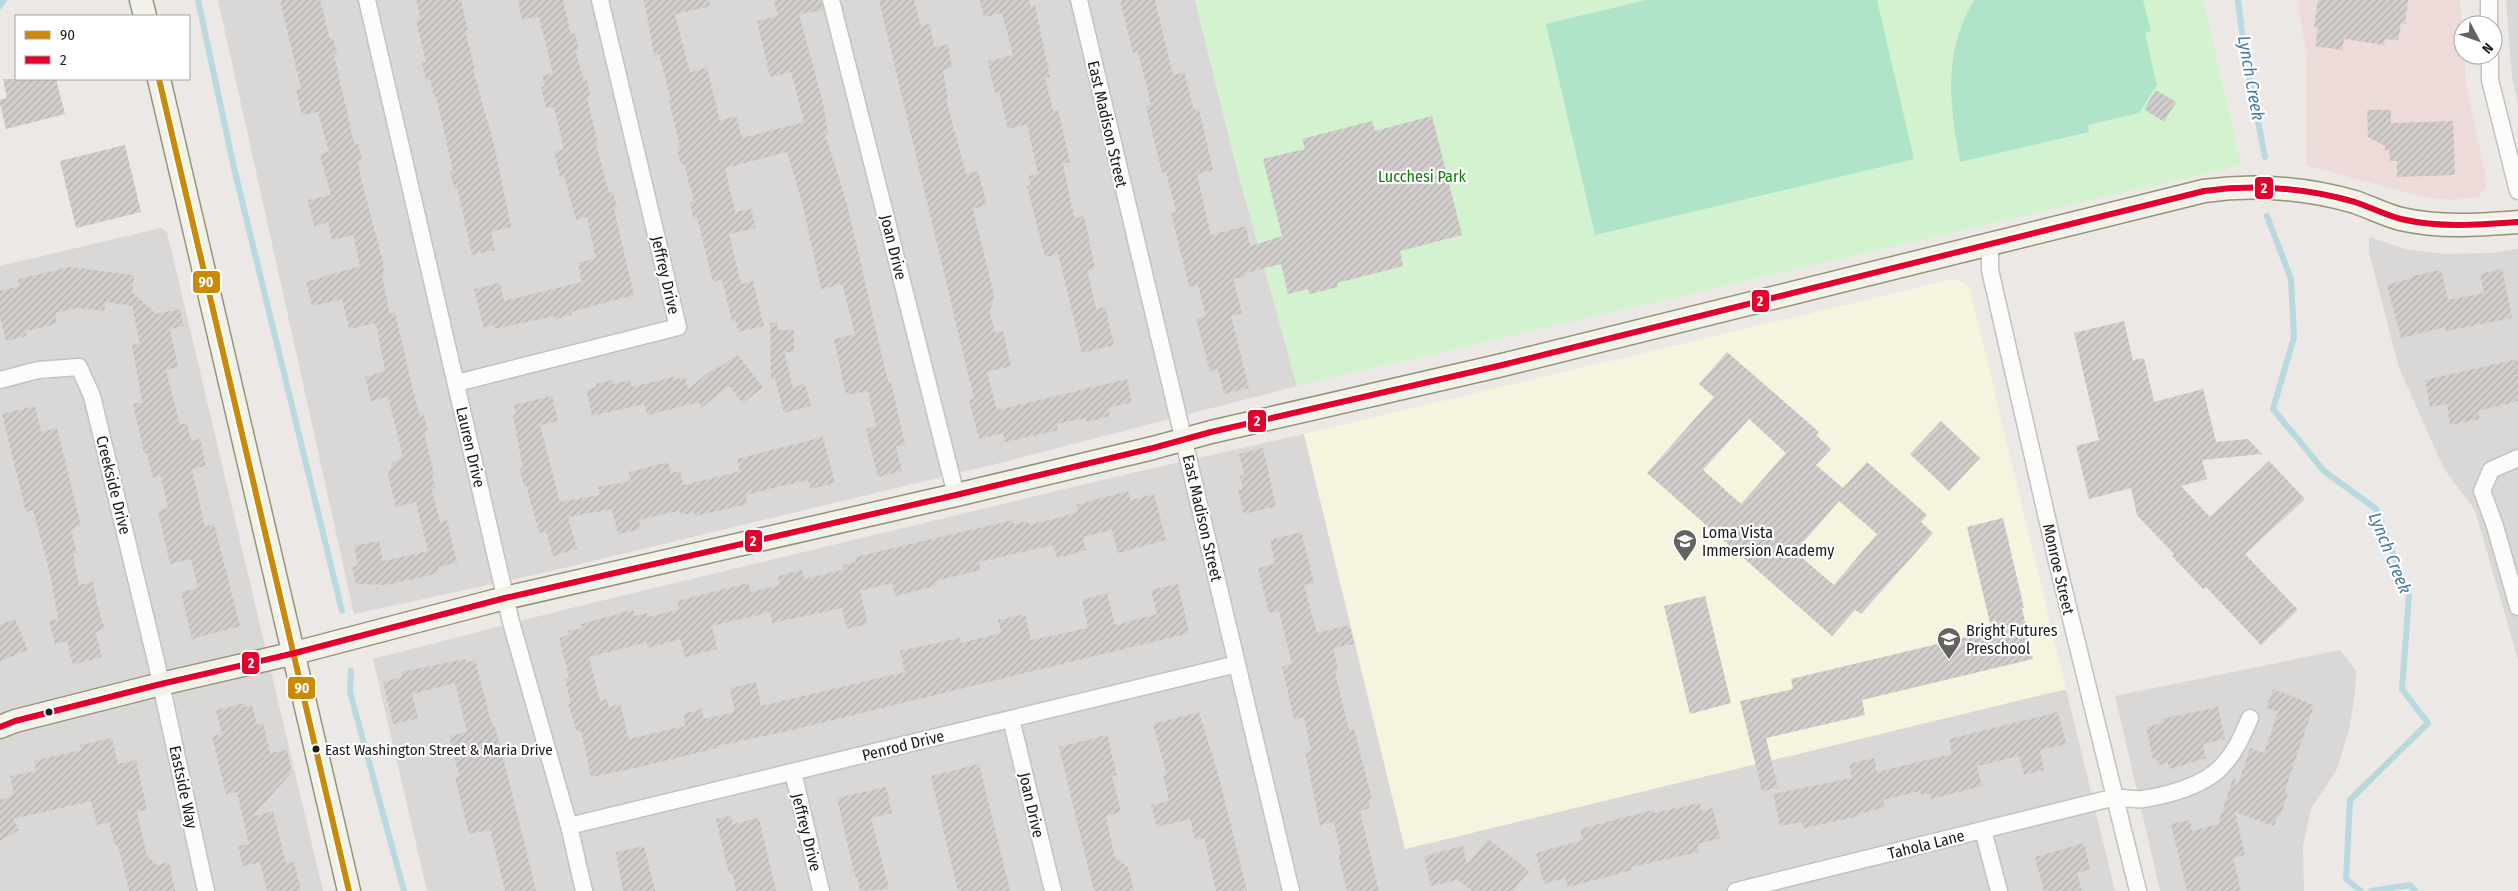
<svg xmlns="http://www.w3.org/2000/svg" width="2518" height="891" viewBox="0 0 2518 891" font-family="'Fira Sans Condensed',sans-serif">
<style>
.residential{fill:#dad8d6}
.commercial{fill:#eddbda}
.education{fill:#f6f4df}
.park{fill:#d2f2d0}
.pitch{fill:#afe3ca}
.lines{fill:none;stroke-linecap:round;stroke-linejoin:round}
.stream{stroke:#b7d9df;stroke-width:6}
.building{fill:url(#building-hatch);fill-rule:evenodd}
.street-casing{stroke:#c3c2c1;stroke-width:19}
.secondary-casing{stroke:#94947c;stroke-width:25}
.street{stroke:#fcfcfb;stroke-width:16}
.secondary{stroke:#f3f2e9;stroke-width:22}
.bus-1-casing{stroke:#fff;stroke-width:10}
.bus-2-casing{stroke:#fff;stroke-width:10}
.bus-1{stroke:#cb8a06;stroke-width:6}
.bus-2{stroke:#e4002b;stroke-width:6}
.bus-dot{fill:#1c1c1c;stroke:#fff;stroke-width:2}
.labels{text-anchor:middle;stroke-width:4.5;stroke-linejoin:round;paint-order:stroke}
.bus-label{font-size:15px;fill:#1c1c1c;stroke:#fff;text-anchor:start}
.street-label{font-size:16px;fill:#1c1c1c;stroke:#fff}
.park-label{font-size:16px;fill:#0a7b0d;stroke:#fff}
.poi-label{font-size:16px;fill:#1c1c1c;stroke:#fff;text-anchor:start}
.water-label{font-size:18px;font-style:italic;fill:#457aa4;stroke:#fff}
.line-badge{stroke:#fff;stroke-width:2}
.badge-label{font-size:14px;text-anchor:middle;font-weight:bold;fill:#fff}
</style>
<defs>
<pattern id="building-hatch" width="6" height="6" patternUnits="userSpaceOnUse" patternTransform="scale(1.25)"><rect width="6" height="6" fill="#d1cecc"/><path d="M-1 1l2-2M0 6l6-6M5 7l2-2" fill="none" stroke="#b3b0af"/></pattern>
</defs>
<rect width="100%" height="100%" fill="#ebe8e5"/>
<path class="residential" d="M 218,0 L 1195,0 L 1237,169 L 1297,386 L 1000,463 L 543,573 L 354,614 Z
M 2506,0 L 2518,0 L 2518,104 L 2512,77 Z
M 161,228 L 167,232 L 323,891 L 0,891 L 0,266 Z
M 2369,237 L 2406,249 L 2444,254 L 2490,253 L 2518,249 L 2518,660 L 2475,510 L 2444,469 L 2399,368 L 2369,252 Z
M 1304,434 L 1405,849 L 2066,689 L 2115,891 L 427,891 L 373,659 L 563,610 L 1119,476 Z
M 2340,650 L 2356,671 L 2355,693 L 2349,730 L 2337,769 L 2311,809 L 2303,846 L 2304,891 L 2160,891 L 2115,696 Z"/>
<path class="commercial" d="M 2297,0 L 2460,0 L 2466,82 L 2486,179 L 2487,186 L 2478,197 L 2454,200 L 2422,197 L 2306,165 L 2306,51 Z"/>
<path class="education" d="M 1954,279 L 1966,283 L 1970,290 L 2066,689 L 1405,849 L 1304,434 Z"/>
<path class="park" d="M 1195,0 L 2203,0 L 2241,165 L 1297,386 L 1237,169 Z"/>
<path class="pitch" d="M 1646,0 L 1877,0 L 1914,159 L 1595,235 L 1546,24 Z
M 1974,0 L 2143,0 L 2151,31 L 2145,33 L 2157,85 L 2139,113 L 2088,125 L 2089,132 L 1960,162 C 1950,104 1942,54 1974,0 Z"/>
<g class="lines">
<path class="stream" d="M 198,0 L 234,168 L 342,611
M 2238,0 L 2244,49 L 2265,157
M 0,6 L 4,0
M 2267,216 L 2291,279 L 2294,337 L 2273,409 L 2324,471 L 2376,509 L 2409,596 L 2402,689 L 2428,723 L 2350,800 L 2346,879 L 2361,891
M 351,671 L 350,692 L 404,891
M 2371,891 L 2410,885 L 2415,891"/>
</g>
<path class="building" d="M 280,0 L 320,0 L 330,39 L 333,38 L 337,54 L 334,55 L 352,134 L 355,145 L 358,144 L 362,160 L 358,161 L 361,179 L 383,262 L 384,275 L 382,276 L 390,314 L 395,312 L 415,399 L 420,416 L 424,415 L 428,431 L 424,432 L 434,474 L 432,475 L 435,488 L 432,489 L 440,522 L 447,520 L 457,563 L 438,567 L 439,573 L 386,585 L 356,584 L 352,567 L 358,565 L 354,546 L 379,541 L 383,561 L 428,551 L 416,502 L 396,507 L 388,475 L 393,462 L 403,457 L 388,397 L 371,401 L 365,377 L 385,371 L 376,323 L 349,329 L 342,299 L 312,306 L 306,282 L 360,266 L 353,235 L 332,240 L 328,222 L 314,226 L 308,200 L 331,195 L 320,154 L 329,152 L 318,112 L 302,115 L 296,90 L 301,89 Z
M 416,0 L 461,0 L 468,31 L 465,31 L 475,69 L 473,69 L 495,149 L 511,227 L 491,232 L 495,250 L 472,255 L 457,187 L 454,188 L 450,172 L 453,171 L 436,96 L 434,97 L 430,79 L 426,80 L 422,63 L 426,62 L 416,21 L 421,19 Z
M 518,0 L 563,0 L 571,34 L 575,33 L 579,50 L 575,50 L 584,81 L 587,80 L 590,96 L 587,97 L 598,144 L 596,145 L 609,193 L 613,192 L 617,208 L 614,209 L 634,295 L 571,312 L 572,315 L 556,319 L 555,316 L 494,329 L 493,325 L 484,328 L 474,289 L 500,283 L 504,301 L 582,282 L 578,263 L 596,258 L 587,217 L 576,220 L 564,176 L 560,177 L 554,152 L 564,149 L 554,107 L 546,108 L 541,87 L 545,86 L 542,76 L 553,73 L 539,17 L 522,19 Z
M 644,0 L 709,0 L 710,6 L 675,14 L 690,72 L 707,68 L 720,121 L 736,116 L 742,138 L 804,122 L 791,72 L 770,77 L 757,21 L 778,16 L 774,0 L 821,0 L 823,10 L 799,14 L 822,99 L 828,133 L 825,134 L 847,204 L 888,382 L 891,382 L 905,445 L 896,447 L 902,471 L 878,477 L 866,429 L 876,426 L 868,391 L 846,395 L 834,339 L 855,334 L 842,284 L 821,289 L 802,202 L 787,152 L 725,168 L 735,212 L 751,209 L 756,228 L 729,234 L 741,284 L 753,281 L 764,326 L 738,332 L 736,321 L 732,321 L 722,279 L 713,282 L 697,217 L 693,218 L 690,202 L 694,201 L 684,164 L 681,165 L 677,149 L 680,148 L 669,100 L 671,100 L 659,54 L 654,56 Z
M 879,0 L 914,0 L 921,26 L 929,24 L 935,47 L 948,44 L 952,67 L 943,70 L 948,98 L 946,99 L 966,174 L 978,171 L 987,205 L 973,209 L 994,295 L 990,313 L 995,332 L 1003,331 L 1011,366 L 987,372 L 997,410 L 1127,379 L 1132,402 L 1108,408 L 1110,416 L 1087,422 L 1086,418 L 1056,424 L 1058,430 L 1005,442 L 1003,433 L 979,439 L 969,400 L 974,399 Z
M 980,0 L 1030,0 L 1030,7 L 1035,5 L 1050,77 L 1045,78 L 1053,111 L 1058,110 L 1070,162 L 1063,164 L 1071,203 L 1075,218 L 1084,216 L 1095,268 L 1087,270 L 1094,299 L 1096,309 L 1105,307 L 1114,345 L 1082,353 L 1058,254 L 1045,257 L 1027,186 L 1031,185 L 1028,176 L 1038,174 L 1027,124 L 1008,129 L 999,92 L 995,93 L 988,61 L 1013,55 L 1002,13 L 984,17 Z
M 1120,0 L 1155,0 L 1173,75 L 1184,72 L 1194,110 L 1199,109 L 1213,170 L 1197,174 L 1211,235 L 1246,226 L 1250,246 L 1282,236 L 1263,159 L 1305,149 L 1302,139 L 1372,121 L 1375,131 L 1432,116 L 1462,235 L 1400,251 L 1403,266 L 1337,283 L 1338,287 L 1310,294 L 1308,289 L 1288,294 L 1281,264 L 1245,273 L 1245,277 L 1233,279 L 1242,313 L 1231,316 L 1249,388 L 1224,394 L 1218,369 L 1210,371 L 1196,319 L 1206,317 L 1198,285 L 1189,287 L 1171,213 L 1176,212 L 1166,172 L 1162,173 L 1146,107 L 1151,105 L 1148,92 L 1138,52 L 1133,53 Z
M 2318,0 L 2408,0 L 2405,24 L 2401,23 L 2398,40 L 2385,39 L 2384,45 L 2344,39 L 2342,50 L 2315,46 L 2318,28 L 2314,27 Z
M 3,79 L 56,79 L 65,114 L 6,129 L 0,104 L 0,100 L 7,98 Z
M 2156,90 L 2176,102 L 2164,122 L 2144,109 Z
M 2367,110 L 2391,110 L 2391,123 L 2453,121 L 2455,175 L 2397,177 L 2397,161 L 2390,161 L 2389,150 L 2385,150 L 2385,146 L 2368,137 Z
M 125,145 L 141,212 L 76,228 L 60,161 Z
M 70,267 L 134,275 L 132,292 L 156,314 L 180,309 L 184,326 L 170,329 L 178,367 L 166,370 L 180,425 L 187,423 L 191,441 L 200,439 L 206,466 L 192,469 L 205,527 L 214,524 L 240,626 L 192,639 L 181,592 L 198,588 L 191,559 L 170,564 L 158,511 L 168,508 L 161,476 L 153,478 L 147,453 L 144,453 L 133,404 L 142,402 L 132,345 L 140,344 L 132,306 L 106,302 L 104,311 L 78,308 L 55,313 L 57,324 L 25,331 L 27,336 L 6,341 L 0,317 L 0,291 L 20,286 L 18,279 Z
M 2502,269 L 2512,318 L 2446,331 L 2445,327 L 2401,338 L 2387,285 L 2412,278 L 2412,276 L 2441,270 L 2448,300 L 2484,293 L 2480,274 Z
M 2124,321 L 2133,360 L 2144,358 L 2154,402 L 2203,389 L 2216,442 L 2248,439 L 2262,454 L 2202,460 L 2207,479 L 2181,486 L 2210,517 L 2269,461 L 2305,499 L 2245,554 L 2298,610 L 2261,645 L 2206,587 L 2203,589 L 2172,556 L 2174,554 L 2137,515 L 2131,488 L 2089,499 L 2076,446 L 2099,440 L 2074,333 Z
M 776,322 L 779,330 L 794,330 L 794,352 L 784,352 L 793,387 L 805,384 L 811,406 L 784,413 L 775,378 L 771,380 L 770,323 Z
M 1727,352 L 1819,432 L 1816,435 L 1831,449 L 1816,465 L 1843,488 L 1867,462 L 1927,515 L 1921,522 L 1933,533 L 1861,614 L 1855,610 L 1832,636 L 1647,473 L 1714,397 L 1699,384 ZM 1749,419 L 1786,453 L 1741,504 L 1703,470 ZM 1839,501 L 1877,534 L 1834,585 L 1795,552 Z
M 737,354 L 763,387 L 743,403 L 729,386 L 701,408 L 699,402 L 647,415 L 644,404 L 592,416 L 586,390 L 596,387 L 596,384 L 612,380 L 613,384 L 630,380 L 632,387 L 673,377 L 674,380 L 685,377 L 688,389 L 718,365 L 720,367 Z
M 2518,359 L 2518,401 L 2478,411 L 2480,419 L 2450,425 L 2447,404 L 2430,407 L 2425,380 Z
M 552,396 L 558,421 L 540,425 L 560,502 L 600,495 L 598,487 L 631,481 L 629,472 L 668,462 L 671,473 L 680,471 L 683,485 L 717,477 L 740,471 L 737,459 L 823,437 L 835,483 L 811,489 L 808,480 L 777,487 L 746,495 L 748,504 L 695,516 L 694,512 L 681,515 L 680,511 L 669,513 L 639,520 L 641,529 L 618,534 L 612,509 L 568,517 L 577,549 L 553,556 L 546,531 L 539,533 L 526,485 L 524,486 L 520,469 L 523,468 L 513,415 L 516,414 L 514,405 Z
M 35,406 L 41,432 L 57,428 L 81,526 L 71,529 L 77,553 L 73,554 L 79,585 L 93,582 L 98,608 L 105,629 L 95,632 L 102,657 L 73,665 L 67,641 L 55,644 L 49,621 L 58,619 L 50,574 L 33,510 L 26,512 L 2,414 Z
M 1941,421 L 1980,458 L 1949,491 L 1910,454 Z
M 1263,448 L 1276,506 L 1244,514 L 1238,490 L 1243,489 L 1240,476 L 1244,475 L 1239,454 Z
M 1128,491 L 1131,500 L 1154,494 L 1166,540 L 1118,553 L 1112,530 L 1083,537 L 1086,550 L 1057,558 L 1053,545 L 979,562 L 981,570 L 935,581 L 936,586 L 895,596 L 892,583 L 860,591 L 868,624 L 847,629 L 842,608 L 772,623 L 770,612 L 712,626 L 717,649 L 685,657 L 680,639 L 648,648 L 647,642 L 589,657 L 600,701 L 607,699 L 609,707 L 620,704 L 629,739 L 685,726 L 684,714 L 702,709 L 704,719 L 735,712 L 730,688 L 756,682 L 761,706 L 905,672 L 900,651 L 960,638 L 961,643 L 1001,633 L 998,620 L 1025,614 L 1031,640 L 1088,628 L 1082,600 L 1107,593 L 1115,625 L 1157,614 L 1151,590 L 1178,584 L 1189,633 L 792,730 L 717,746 L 717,748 L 635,768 L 591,777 L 581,731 L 577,732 L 568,704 L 571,704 L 565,679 L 569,678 L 559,638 L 569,635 L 568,631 L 582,628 L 581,624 L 633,610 L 635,616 L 648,613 L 649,617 L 679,609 L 677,601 L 748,583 L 751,592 L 780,585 L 778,576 L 802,570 L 804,579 L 833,572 L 844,569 L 843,565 L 856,562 L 855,557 L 1013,520 L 1014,524 L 1028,521 L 1029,524 L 1054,519 L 1078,512 L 1076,505 Z
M 2003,518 L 2024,608 L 2022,608 L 2033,659 L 1862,700 L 1865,715 L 1766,738 L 1778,788 L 1762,791 L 1740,701 L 1793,689 L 1791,679 L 1992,631 L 1967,527 Z
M 1301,532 L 1314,583 L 1304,585 L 1317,633 L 1350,625 L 1354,644 L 1333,648 L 1338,669 L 1335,672 L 1349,730 L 1354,729 L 1372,799 L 1368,800 L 1370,808 L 1360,811 L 1379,891 L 1347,891 L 1338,855 L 1341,855 L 1334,822 L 1320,825 L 1305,752 L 1311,751 L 1304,717 L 1294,719 L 1282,667 L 1292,664 L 1279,611 L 1269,613 L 1258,568 L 1275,564 L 1270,540 Z
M 1705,596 L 1731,703 L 1690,714 L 1664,606 Z
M 15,619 L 28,650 L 0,661 L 0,625 Z
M 465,659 L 466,663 L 475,660 L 492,725 L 494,725 L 500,744 L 536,891 L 505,891 L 490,830 L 469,834 L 455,777 L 459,776 L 449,736 L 467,732 L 455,683 L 412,694 L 418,718 L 393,724 L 383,682 L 402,677 L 401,672 Z
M 2273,689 L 2314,705 L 2288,781 L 2285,792 L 2288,793 L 2280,816 L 2278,815 L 2274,826 L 2235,812 L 2245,855 L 2233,858 L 2241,891 L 2187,891 L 2171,824 L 2190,820 L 2192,831 L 2218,824 L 2234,775 L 2237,787 L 2250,748 L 2264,753 L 2278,712 L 2266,708 Z
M 245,703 L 245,707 L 252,705 L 257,725 L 263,723 L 270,753 L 287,750 L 292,772 L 252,817 L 273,811 L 286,864 L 294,862 L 301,891 L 267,891 L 260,862 L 243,866 L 238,846 L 249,844 L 237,792 L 226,794 L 212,736 L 222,734 L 216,710 Z
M 2218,707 L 2225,739 L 2203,744 L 2206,758 L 2170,769 L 2168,763 L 2158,765 L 2156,758 L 2153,759 L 2146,727 L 2163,723 L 2162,719 Z
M 1199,712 L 1220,781 L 1247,891 L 1216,891 L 1204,838 L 1195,840 L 1190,819 L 1157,827 L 1151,805 L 1168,801 L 1168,795 L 1163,776 L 1167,775 L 1153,724 Z
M 2058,712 L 2066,744 L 2040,750 L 2044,770 L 2024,775 L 2019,756 L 1977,766 L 1982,786 L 1931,799 L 1929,793 L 1921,795 L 1920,791 L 1883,800 L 1885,807 L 1858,814 L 1859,816 L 1804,828 L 1802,822 L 1780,826 L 1773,794 L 1852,778 L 1849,764 L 1874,758 L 1877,772 L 1952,754 L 1949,739 Z
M 1107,735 L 1117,775 L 1112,776 L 1121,812 L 1106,816 L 1115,858 L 1128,867 L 1134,891 L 1094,891 L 1059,747 Z
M 112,738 L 118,764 L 136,760 L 147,809 L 137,812 L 147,856 L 156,865 L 169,862 L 175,891 L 129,891 L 118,844 L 115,845 L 109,822 L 97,825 L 91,801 L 13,819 L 19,830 L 0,841 L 0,796 L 2,800 L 14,794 L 10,776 L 36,771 L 34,761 L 81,750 L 80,745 Z
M 979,764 L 990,809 L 1010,891 L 958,891 L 945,837 L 931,776 Z
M 886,787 L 892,813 L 871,818 L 889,889 L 860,891 L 857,877 L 855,877 L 837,798 Z
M 1700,803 L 1702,811 L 1713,808 L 1720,838 L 1698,844 L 1699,852 L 1631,867 L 1632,870 L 1568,887 L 1565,878 L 1544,884 L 1536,853 L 1583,840 L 1580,829 L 1653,810 L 1654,813 Z
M 731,816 L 733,824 L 759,818 L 776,891 L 736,891 L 732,873 L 729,874 L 716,819 Z
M 1488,839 L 1529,871 L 1513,891 L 1472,891 L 1458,880 L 1431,886 L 1424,856 L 1463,846 L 1467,865 Z
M 2084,843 L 2090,869 L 2077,873 L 2082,891 L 2044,891 L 2035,857 Z
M 644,846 L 655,891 L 623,891 L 616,852 Z"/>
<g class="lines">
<g class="street-casing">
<path id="street" d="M 367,0 L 511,622 L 569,826 L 584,891
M 831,0 L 956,495
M 1079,0 L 1291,891
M 2489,0 L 2489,25
M 2490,55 L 2490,80 L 2518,191
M 1990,245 L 1990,270 L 2058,566 L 2138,891
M 0,380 L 38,370 L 79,367 L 92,396 L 156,661 L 206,891
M 457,383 L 678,327 L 600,0
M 2518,458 L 2491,470 L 2482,491 L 2495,526 L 2518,607
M 1011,719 L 1053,891
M 793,772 L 821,891
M 569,826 L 1237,664
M 1983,830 L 1999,891
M 1736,891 L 2116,797 C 2124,798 2134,800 2143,799 C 2169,795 2206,785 2223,765 C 2236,751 2243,734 2250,718"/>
</g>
<g class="secondary-casing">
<path id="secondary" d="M 141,0 L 145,16
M 159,79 L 349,891
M 0,727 L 15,721 L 161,684 L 295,653 L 505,598 L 956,495 L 1153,448 L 1211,432 L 1498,366 L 2204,191 C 2255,184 2306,188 2355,202 C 2370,207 2385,215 2401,219 C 2440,228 2478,225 2518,222"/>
</g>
<use href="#street" class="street"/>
<use href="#secondary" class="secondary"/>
<g class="bus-1-casing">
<path id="bus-1" d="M 159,79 L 349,891"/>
</g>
<g class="bus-2-casing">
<path id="bus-2" d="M 0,727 L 15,721 L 161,684 L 295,653 L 505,598 L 956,495 L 1153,448 L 1211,432 L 1498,366 L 2204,191 C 2255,184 2306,188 2355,202 C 2370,207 2385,215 2401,219 C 2440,228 2478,225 2518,222"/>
</g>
<use href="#bus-1" class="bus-1"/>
<use href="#bus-2" class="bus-2"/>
</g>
<defs>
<g id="school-pin" transform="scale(1.25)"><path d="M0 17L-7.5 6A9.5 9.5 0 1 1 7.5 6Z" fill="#646362" stroke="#fff"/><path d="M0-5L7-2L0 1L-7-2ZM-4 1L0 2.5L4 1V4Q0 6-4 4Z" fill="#fff"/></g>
</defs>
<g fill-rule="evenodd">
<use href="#school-pin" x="1685" y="541"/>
<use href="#school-pin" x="1949" y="639"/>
</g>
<g class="bus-dot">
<circle cx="49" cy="712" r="4.5"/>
<circle cx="316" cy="749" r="4.5"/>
</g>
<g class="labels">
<g class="bus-label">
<text x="325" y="755">East Washington Street &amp; Maria Drive</text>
</g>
<g class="street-label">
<text transform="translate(1108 124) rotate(77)" y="6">East Madison Street</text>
<text transform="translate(894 247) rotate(76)" y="6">Joan Drive</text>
<text transform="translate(666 275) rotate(77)" y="6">Jeffrey Drive</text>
<text transform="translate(471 447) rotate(77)" y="6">Lauren Drive</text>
<text transform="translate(114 485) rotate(76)" y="6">Creekside Drive</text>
<text transform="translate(1203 518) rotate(77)" y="6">East Madison Street</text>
<text transform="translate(2059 569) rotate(77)" y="6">Monroe Street</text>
<text transform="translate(903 745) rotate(-14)" y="6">Penrod Drive</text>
<text transform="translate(184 787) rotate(78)" y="6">Eastside Way</text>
<text transform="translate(1032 805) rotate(77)" y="6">Joan Drive</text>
<text transform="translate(807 832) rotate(76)" y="6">Jeffrey Drive</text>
<text transform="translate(1926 844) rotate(-14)" y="6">Tahola Lane</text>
</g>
<g class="park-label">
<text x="1422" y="182">Lucchesi Park</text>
</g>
<g class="poi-label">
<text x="1702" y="538">Loma Vista<tspan x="1702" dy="18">Immersion Academy</tspan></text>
<text x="1966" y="636">Bright Futures<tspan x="1966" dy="18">Preschool</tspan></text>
</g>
<g class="water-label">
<text transform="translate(2251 78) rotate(80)" y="6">Lynch Creek</text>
<text transform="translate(2390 553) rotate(68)" y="6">Lynch Creek</text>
</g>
</g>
<g class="line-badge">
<rect x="2254" y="176" width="20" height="24" rx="5" fill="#e4002b"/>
<rect x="192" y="270" width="29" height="24" rx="5" fill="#cb8a06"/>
<rect x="1751" y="289" width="19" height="24" rx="5" fill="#e4002b"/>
<rect x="1247" y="409" width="20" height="24" rx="5" fill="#e4002b"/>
<rect x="744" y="529" width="19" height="24" rx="5" fill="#e4002b"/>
<rect x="241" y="651" width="19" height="24" rx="5" fill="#e4002b"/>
<rect x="287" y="676" width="29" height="24" rx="5" fill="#cb8a06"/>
</g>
<g class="badge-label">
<text x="2264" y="193">2</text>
<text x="206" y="287">90</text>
<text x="1760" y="306">2</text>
<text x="1257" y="426">2</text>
<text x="753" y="546">2</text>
<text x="251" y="668">2</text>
<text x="302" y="693">90</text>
</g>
<rect x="15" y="15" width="175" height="65" fill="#ffffff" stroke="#a4a4a4"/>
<rect x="25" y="31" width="25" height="8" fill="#cb8a06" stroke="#a4a4a4"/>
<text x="60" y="40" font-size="15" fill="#1c1c1c">90</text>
<rect x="25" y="56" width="25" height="8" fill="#e4002b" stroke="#a4a4a4"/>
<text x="60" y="65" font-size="15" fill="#1c1c1c">2</text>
<g transform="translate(2478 40) rotate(131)"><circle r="24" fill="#ffffff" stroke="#a4a4a4"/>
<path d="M0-4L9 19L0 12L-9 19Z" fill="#646362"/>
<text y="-8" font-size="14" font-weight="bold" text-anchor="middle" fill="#1c1c1c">N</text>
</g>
</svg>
